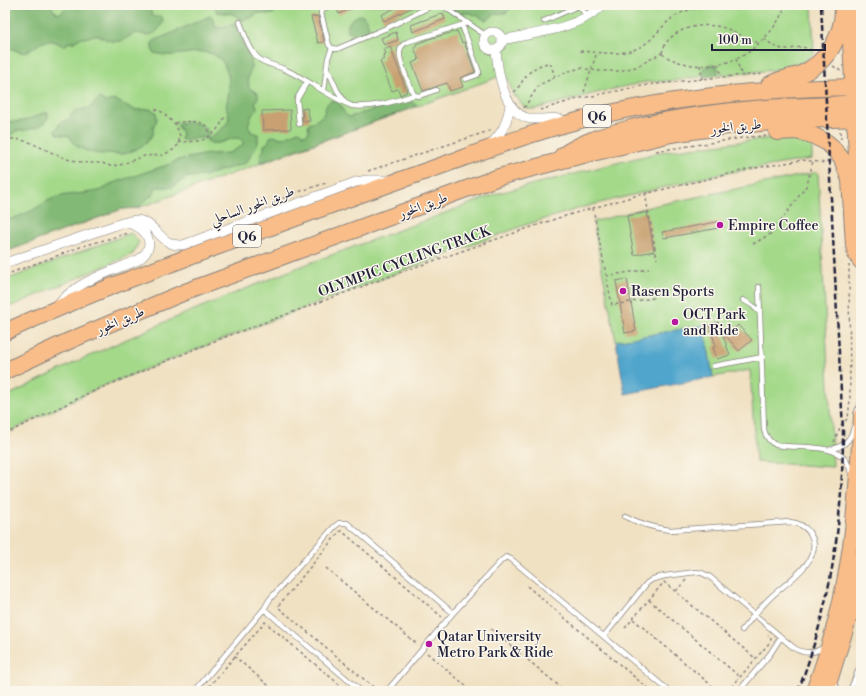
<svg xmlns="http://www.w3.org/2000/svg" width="866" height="696" viewBox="0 0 866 696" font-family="'Libre Bodoni',Amiri,serif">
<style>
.green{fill:#a4d98a;stroke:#637e62}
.forest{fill:#83b976;stroke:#526e58}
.water{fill:#50a5cc;stroke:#396484}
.building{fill:#c8a071}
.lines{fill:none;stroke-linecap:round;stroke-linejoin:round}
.service-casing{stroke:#89827e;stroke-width:6}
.minor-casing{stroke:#89827e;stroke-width:10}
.primary-casing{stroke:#89827e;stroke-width:16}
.motorway-casing{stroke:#89827e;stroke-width:18}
.path{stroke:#89827e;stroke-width:1.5;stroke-dasharray:3 3;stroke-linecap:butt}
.service{stroke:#fff;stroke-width:4.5}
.minor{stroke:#fff;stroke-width:9}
.primary{stroke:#f8bd89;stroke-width:14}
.motorway{stroke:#f8bd89;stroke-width:16}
.rail{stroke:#22223b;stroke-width:2.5;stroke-dasharray:6 3;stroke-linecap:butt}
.poi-dot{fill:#b5179e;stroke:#fbf7ec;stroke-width:1.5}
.labels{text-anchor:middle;stroke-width:3;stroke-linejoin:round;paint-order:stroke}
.shield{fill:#fbf7ec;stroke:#636270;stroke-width:1}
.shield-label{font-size:13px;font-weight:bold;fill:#22223b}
.street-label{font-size:14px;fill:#22223b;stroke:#fbf7ec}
.poi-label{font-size:14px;fill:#22223b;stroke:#fbf7ec;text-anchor:start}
</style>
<rect width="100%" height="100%" fill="#fbf7ec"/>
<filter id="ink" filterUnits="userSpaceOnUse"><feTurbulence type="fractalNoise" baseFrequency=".025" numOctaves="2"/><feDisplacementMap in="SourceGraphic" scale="8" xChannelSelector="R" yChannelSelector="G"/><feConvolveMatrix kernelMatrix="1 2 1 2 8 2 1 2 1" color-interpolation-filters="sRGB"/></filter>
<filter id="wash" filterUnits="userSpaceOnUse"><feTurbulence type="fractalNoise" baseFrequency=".012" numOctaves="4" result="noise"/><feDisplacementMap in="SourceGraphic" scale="16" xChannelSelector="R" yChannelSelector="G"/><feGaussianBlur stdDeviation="0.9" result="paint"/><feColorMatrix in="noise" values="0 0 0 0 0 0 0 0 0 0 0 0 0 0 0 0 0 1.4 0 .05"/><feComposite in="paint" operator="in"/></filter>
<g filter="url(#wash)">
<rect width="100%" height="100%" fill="#f0e1c2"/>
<path class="green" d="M 5,5 L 812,5 L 814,53 L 803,62 L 786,69 L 700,77 L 671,81 L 645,82 L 596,93 L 535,109 C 525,110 520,104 517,96 L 514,97 L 506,74 L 138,208 L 122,209 L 5,252 Z
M 770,138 L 812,140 L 812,159 L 714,175 L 584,207 L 525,225 L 275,319 L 100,387 L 5,434 L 5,397 L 80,360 L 172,319 L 299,267 L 499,193 L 660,152 Z
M 818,172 L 833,467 L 756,462 L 750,370 L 713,377 L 704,325 L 616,341 L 593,222 L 653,206 Z
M 131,233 L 139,242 L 133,254 L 5,309 L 5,280 Z"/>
<path class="forest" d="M 7,5 L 52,5 L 53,10 L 59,14 L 63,11 L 67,5 L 144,5 L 150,8 L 152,15 L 155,17 L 161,16 L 163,19 C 162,27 156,35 147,35 C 142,35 139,32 134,34 C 125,37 125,43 111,41 C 105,40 101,35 94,35 L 85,38 L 80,38 L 74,42 L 67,43 L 65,46 C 60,45 57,42 53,41 C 41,39 33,50 24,53 L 12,49 L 5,41 C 9,30 10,17 7,5 Z
M 214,5 L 278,5 C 275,19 267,13 257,13 L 251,18 L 242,20 L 233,14 L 217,12 Z
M 446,5 L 524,5 L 522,7 L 512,6 L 506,13 L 494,14 L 489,19 L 485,20 L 478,16 L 470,13 L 458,13 Z
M 360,15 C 366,16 368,23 369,29 L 366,32 L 355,36 L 352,33 L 348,32 C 346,23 351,18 360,15 Z
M 210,16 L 212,17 L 215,27 C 224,29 229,22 238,26 L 243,44 L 251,59 L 251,70 L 248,77 L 249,88 L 258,93 L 258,98 L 255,102 L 257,107 L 257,109 L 252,115 L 248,125 L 251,132 L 258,134 L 258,143 L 246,163 L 203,176 L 188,177 L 172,187 L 156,187 L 154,194 L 148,198 L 138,208 L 122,209 L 5,252 L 5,221 C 14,218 23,215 31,211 C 42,205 50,198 62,196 C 74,193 103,194 110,184 L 167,165 L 178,160 L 208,154 L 230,153 L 243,145 L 243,141 C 232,131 220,151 206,140 C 213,135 229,127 229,117 C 229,110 225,111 227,102 C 230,90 230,80 226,69 C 217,44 192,54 172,55 C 166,56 160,54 154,53 L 152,48 L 152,43 L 154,41 Z
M 713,65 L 717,66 L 718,75 L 704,77 L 702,71 L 706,66 Z
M 100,98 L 105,102 L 115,100 L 135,110 L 150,109 L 156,112 L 157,120 L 153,127 C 157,139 133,153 123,154 C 117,155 112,153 107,153 C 99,156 84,151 77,146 C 73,143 72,139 69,136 L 57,134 L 55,131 L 61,122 L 68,119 L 75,111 L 89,108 Z
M 407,100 L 418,106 L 260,163 L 260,161 L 261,157 L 261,153 L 264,150 L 264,145 L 268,143 L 270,137 L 273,136 L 283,138 L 298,131 L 301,132 L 303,135 L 307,134 L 309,131 L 308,125 C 313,122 318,120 322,116 C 327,112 324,99 335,101 C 343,102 341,114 349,117 Z
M 44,113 L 48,113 L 48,117 L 45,122 L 38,127 L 26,130 L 16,131 L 5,139 L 5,120 C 17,125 32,118 44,113 Z
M 188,122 C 197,123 205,124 208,133 L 206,137 L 203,138 L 195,138 L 181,140 L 182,134 L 177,124 Z"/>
<path class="water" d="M 704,325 L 713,377 L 625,394 L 616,341 Z"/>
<g id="blocks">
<path class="building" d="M 340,5 L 359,5 L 339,14 L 336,7 Z
M 401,5 L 417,5 L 384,21 L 381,15 Z
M 443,13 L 445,19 L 413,32 L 411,25 Z
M 318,16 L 324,42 L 318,43 L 311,17 Z
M 457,31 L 462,43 L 464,42 L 475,72 L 460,78 L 463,87 L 450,91 L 447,83 L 423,91 L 412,63 L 419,60 L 414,48 L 417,46 L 416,44 L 429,39 Z
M 396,32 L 398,40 L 384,45 L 381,38 Z
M 390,46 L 407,92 L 400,95 L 398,89 L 392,91 L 380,61 L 384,59 L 383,55 L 386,54 L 384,49 Z
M 307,108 L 310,121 L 303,122 L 302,109 Z
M 290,110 L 291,129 L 263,130 L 262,111 Z
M 647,212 L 654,251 L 634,255 L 627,216 Z
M 722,221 L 724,227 L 664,238 L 662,232 Z
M 627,279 L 636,331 L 625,333 L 616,281 Z
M 718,322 L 730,355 L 717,359 L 713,347 L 716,346 L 709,325 Z
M 738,325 L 752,340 L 739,351 L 726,336 Z"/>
</g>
</g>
<g filter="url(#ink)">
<use href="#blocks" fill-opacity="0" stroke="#89827e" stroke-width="1"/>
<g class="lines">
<g class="service-casing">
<path id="service" d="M 321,5 L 321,11
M 332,5 L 323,9 L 321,13 L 329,45 L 332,48 L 337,49 L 389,27 L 433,5
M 442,5 L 485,35
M 579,6 L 588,17
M 544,21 L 580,5
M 240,22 C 244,33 249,50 258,58 C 265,64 275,65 284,69 C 307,79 328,96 352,106 C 373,108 393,102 414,95 L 419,96 L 436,90
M 462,25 L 479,72 L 477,75 L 466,79
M 328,70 L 337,90 L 345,102
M 324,90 L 328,58 L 332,48
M 414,95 C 410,86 398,59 400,52 C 400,47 403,44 407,42 L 468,23
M 299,124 L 297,99 L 307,82
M 759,287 L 764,430 C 766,437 769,442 776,445 C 801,450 846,439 851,474
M 743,300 L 752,305 L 760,313
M 714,366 L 763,357
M 856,414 L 861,402
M 831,449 C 844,447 851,440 854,427
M 625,516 C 640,524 654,528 670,530 L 790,522 C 798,523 804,525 809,532 C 828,558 785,583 771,597 C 760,607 751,619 742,630
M 264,609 L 361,691
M 852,618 L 861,614
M 604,636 L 647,583 L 653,579 L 665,576 L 696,572 L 702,573 L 710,577 L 794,648 C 804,654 814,654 824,647
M 832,682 L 840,691
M 195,691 L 264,609 L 270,599 L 334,527 L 339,523 L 347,523 L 453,613
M 387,691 L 453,613 L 501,561 L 506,557 L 511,559 L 669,691
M 739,691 L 770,654 L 781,637
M 850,691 L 861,664"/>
</g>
<g class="minor-casing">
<path id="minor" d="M484 41a9 9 0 1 1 18 0a9 9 0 1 1-18 0Z
M 502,40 C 535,33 578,29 603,5
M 496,50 C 498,73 504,116 532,119 C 548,120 552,115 568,122
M 490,145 C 503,132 507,123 510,105
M 5,263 L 122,223 C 127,222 132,220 137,220 C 158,223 160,247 183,245 L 356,182 L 367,180 L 390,180
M 57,306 C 76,281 110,272 138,260 C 158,247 148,227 127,223"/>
</g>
<g class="primary-casing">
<path id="primary" d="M 848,5 L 858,193
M 858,5 L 861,43
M 813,691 C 831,644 843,596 850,546 C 856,502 858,458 861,415
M 827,691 L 849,620 L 861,558"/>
</g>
<g class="motorway-casing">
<path id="motorway" d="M 769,85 C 778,79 790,78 801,74 C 828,62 844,35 843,5
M 777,132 L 796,131 L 812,135 L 826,142 L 832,147 L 842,159 L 850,180 L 854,245 L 856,254 L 861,261
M 562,156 C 584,140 609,134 635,127 C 683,116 733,110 782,107 C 807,105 837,107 861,101
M 5,332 C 97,289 194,255 290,220 C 341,201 392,183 443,165 C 494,147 545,128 597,116 C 684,95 772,88 861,87
M 5,371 L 71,340 L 185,292 L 499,177 L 563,160 L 671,134 L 735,125 L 801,120 L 861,118"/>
</g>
<path class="path" d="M 764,39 C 770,43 776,49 784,49 C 797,50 800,43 814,52
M 580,51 C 605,53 630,58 650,40 C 664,27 667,18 686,11 C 701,5 718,11 734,5
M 662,53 C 667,28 703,21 725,28 C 737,32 747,40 759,43
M 662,54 C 684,69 719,69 742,56 C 753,50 762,41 770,32 C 777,23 782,16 785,5
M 736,59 L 742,76
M 718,64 L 721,76
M 700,65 L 702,79
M 833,66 L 841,71
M 514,92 C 519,88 520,84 524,79 C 529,71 539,64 549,63 L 551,65 L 555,77
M 584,92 L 597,52
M 524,108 L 539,85 L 566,72 L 581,68 L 598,71 L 618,71 L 636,67 L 662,53
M 540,110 L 577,99 L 647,85 L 721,77 L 764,74
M 175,123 C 186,121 209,118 209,134
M 840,131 L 841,139
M 5,139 L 16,139 L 29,142 L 66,159 L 87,163 L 102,163 L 110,166 L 120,165 L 144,156 L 163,155 L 173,150 L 178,145 L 180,136 L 176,125 L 162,112 L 155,109
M 178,143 C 185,141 190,142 197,141 C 211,140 220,127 226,115
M 656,151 L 749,137 L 767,136
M 368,171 L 492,130
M 645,193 L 657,259
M 272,203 L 295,193 L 326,183
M 593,208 L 612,305 L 654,298
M 753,244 L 772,233 L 807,185 L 813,161
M 5,275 L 83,246 L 129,233
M 606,276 L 649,269
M 5,434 L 87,394 L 217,340 L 404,271 L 558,218 L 635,196 L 750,169 L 802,160 L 826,163 L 828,161
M 834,442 L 841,425 L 848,418 L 850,400 L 849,265
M 326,568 L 418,645
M 527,586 L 651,691
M 676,591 L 686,580
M 649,600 L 740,677
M 633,619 L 718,691
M 625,628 L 664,582 L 755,658
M 491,629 L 565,691
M 427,653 L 472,691
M 234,656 L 275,691
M 205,691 L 265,622 L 347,691
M 378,691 L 278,607 L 279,605 L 339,532 L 341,531 L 343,532 L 442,617
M 728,691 L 770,642 L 771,639 L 768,635"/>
<use href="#service" class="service"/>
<use href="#minor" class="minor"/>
<use href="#primary" class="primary"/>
<use href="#motorway" class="motorway"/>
<path class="rail" d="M 798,691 C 831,605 843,522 843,430 L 821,5"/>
</g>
</g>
<g class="poi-dot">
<circle cx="720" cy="225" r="4"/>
<circle cx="623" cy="291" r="4"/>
<circle cx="675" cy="322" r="4"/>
<circle cx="429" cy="644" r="4"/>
</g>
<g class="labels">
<g class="shield">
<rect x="583" y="105" width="28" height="22" rx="3"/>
<rect x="233" y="225" width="28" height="22" rx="3"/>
</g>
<g class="shield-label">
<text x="597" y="121">Q6</text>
<text x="247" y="241">Q6</text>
</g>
<g class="street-label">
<text transform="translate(736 126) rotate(-6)" y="5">طريق الخور</text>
<text transform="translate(252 205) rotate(-20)" y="5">طريق الخور الساحلي</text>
<text transform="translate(423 205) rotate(-20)" y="5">طريق الخور</text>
<text transform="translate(404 261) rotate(-20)" y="5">OLYMPIC CYCLING TRACK</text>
<text transform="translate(120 320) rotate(-23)" y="5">طريق الخور</text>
</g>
<g class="poi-label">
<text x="728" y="230">Empire Coffee</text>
<text x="631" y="296">Rasen Sports</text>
<text x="683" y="319">OCT Park<tspan x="683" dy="16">and Ride</tspan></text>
<text x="437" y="641">Qatar University<tspan x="437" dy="16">Metro Park &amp; Ride</tspan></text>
</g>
</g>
<rect width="866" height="696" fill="none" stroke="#fbf7ec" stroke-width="20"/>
<path d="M712 44v6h113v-6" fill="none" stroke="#22223b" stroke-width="2"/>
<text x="718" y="44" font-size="12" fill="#22223b" stroke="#fbf7ec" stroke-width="3" paint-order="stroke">100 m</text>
</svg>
